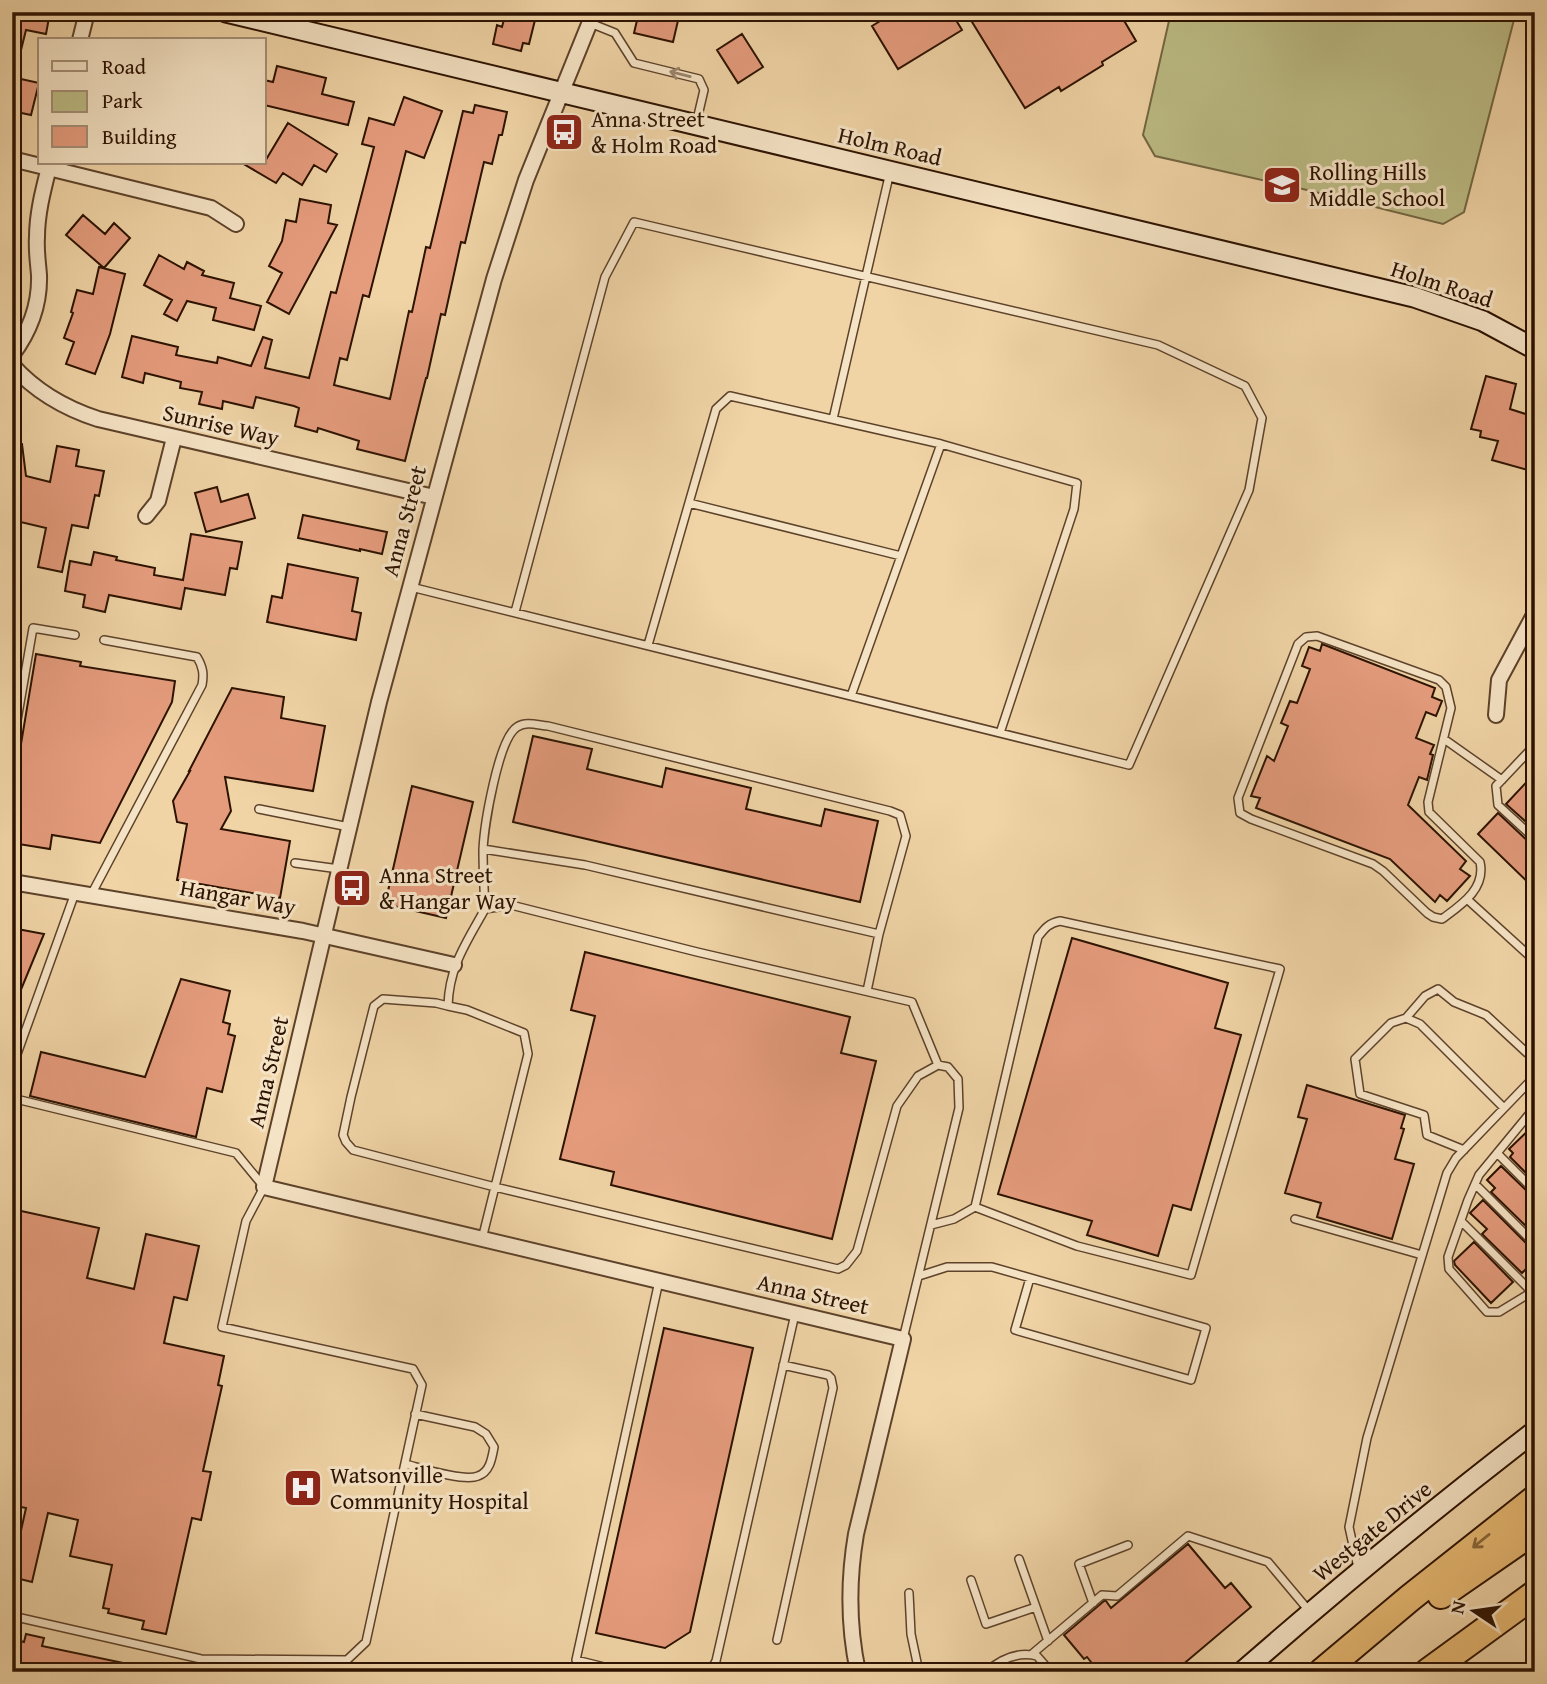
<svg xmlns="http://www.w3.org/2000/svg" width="1547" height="1684" viewBox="0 0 1547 1684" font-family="'Gentium Book Plus',serif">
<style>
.green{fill:#bcbc85;stroke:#746743;stroke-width:2}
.building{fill:#e59c7d;stroke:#2c1201;stroke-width:2}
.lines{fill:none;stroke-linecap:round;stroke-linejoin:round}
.lane-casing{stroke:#5d422a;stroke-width:10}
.street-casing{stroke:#5d422a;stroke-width:18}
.secondary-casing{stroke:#2c1201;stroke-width:23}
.highway-casing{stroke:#2c1201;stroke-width:30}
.lane{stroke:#f5e3c5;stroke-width:7}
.street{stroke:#f5e3c5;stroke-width:14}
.secondary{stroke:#f5e3c5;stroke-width:19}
.highway{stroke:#e8ba73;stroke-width:26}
.oneway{stroke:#9b856d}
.oneway2{stroke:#8a663a}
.labels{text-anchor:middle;stroke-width:6;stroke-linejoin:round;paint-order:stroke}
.poi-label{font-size:23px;fill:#2c1201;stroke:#f5e3c5;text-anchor:start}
.street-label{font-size:23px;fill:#2c1201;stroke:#f5e3c5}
</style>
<rect width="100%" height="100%" fill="#f0d4a6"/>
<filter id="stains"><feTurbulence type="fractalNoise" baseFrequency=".00286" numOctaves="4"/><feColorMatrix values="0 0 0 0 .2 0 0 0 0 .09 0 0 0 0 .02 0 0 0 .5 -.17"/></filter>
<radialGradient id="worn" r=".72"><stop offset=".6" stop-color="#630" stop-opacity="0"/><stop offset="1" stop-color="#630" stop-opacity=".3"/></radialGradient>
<path class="green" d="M 1171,12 L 1516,12 L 1464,212 L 1443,224 L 1307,190 L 1155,156 L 1143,135 Z"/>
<path class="building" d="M 12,12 L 50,12 L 46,34 L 26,30 L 18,62 L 12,61 Z
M 506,12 L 537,12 L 529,44 L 523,43 L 521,51 L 493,44 L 497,25 L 502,27 Z
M 639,12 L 680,12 L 673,42 L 634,33 Z
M 895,12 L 951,12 L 962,30 L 898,69 L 872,26 Z
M 977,12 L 1119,12 L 1136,41 L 1102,62 L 1103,65 L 1061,91 L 1059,87 L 1025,108 L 969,17 Z
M 742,34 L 763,67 L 738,83 L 717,50 Z
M 277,66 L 326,78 L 322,94 L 354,102 L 348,125 L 264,105 L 264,80 L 273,82 Z
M 12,77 L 39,83 L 31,115 L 12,111 Z
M 404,97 L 442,111 L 424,158 L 406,151 L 369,297 L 363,295 L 347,360 L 340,358 L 334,385 L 390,399 L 409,311 L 412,312 L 426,247 L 430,248 L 463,111 L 473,113 L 475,105 L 507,112 L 502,135 L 499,135 L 492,164 L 484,162 L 465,243 L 461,242 L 445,315 L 441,314 L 427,378 L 426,378 L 405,461 L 357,449 L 359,441 L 318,428 L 317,432 L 295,426 L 299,408 L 294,406 L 256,397 L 253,408 L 223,401 L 222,409 L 199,404 L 202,392 L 180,388 L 181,382 L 145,373 L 143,383 L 122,377 L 132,336 L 178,347 L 176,355 L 217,363 L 218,357 L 251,366 L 263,337 L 272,340 L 265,368 L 309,378 L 331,292 L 336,293 L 374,147 L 362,144 L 369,118 L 394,125 Z
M 288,123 L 337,154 L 326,172 L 314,165 L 302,185 L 283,173 L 276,183 L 242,163 L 264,163 Z
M 300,199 L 331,205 L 328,223 L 337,225 L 289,314 L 267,302 L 282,273 L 269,266 L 282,241 L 286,220 L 296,222 Z
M 83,215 L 105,234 L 114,223 L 130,238 L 104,268 L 66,235 Z
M 159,255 L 184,269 L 187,262 L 204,271 L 202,275 L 234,283 L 230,298 L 261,306 L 254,330 L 213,320 L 216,308 L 187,301 L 177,321 L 164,314 L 172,300 L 144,285 Z
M 99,267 L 125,274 L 110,334 L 95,374 L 66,364 L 74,342 L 64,338 L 73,313 L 71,312 L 77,290 L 93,294 Z
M 1486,376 L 1516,384 L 1510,409 L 1535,417 L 1535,472 L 1492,460 L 1498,441 L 1480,437 L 1481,431 L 1471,429 Z
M 22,444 L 26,476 L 50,482 L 57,446 L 79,450 L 76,466 L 104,471 L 99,496 L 95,495 L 88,528 L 72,525 L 62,572 L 38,567 L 46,528 L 12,520 L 12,445 Z
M 217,487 L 221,502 L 248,494 L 255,518 L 206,532 L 195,493 Z
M 303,515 L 387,532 L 382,554 L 360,549 L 360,551 L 298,538 Z
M 191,534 L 242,542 L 237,569 L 230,568 L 225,595 L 185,588 L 181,609 L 109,595 L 105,612 L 83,607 L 85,595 L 65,591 L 70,561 L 91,565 L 94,552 L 117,557 L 116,560 L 155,568 L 154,575 L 183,580 Z
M 288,564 L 358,578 L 352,611 L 361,613 L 356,640 L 267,622 L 272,596 L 282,598 Z
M 1322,644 L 1435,688 L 1432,697 L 1442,701 L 1436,716 L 1426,712 L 1416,738 L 1434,745 L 1430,754 L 1433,755 L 1427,780 L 1419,777 L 1408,805 L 1466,861 L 1460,869 L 1470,876 L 1447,901 L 1440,895 L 1435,902 L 1390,859 L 1256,808 L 1260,798 L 1251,796 L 1267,756 L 1274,761 L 1288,726 L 1281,723 L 1290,701 L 1297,703 L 1310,669 L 1302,666 L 1309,647 L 1320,651 Z
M 36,654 L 81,662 L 80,666 L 175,681 L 172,702 L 100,843 L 52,835 L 50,849 L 12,843 L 12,798 Z
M 232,688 L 284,697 L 281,718 L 325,726 L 313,791 L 225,777 L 231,811 L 221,829 L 290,841 L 280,898 L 177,880 L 187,824 L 177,822 L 173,801 L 190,771 L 189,771 Z
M 533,736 L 592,749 L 587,769 L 662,787 L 666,768 L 751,788 L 746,809 L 821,826 L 825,809 L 878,821 L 860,902 L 513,822 Z
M 1535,773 L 1535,830 L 1506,804 Z
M 412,786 L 473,802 L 446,918 L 385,904 Z
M 1498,813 L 1531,844 L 1535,845 L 1535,889 L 1478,834 Z
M 12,928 L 44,934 L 13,1009 L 12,1009 Z
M 1072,938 L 1228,983 L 1215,1028 L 1241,1035 L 1191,1210 L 1173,1205 L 1158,1256 L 1087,1235 L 1092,1221 L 998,1194 Z
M 585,952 L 850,1017 L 841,1053 L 876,1061 L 832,1239 L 611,1185 L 614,1172 L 560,1159 L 595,1016 L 571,1010 Z
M 181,979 L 230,991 L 223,1022 L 230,1024 L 228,1034 L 235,1036 L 222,1092 L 207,1088 L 196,1137 L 30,1096 L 41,1052 L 145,1077 Z
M 1307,1085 L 1405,1115 L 1401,1128 L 1404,1129 L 1395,1159 L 1414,1164 L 1392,1239 L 1317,1217 L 1321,1203 L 1285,1193 L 1307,1119 L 1298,1117 Z
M 1535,1124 L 1535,1182 L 1510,1157 L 1513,1153 L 1509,1149 Z
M 1501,1166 L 1531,1195 L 1535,1197 L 1535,1235 L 1491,1192 L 1495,1188 L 1487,1180 Z
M 1483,1200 L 1531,1248 L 1535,1250 L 1535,1264 L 1528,1271 L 1526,1269 L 1522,1273 L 1482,1234 L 1487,1229 L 1470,1213 Z
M 12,1209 L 99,1228 L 87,1278 L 134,1289 L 146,1234 L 199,1246 L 187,1300 L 174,1297 L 164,1343 L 224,1356 L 218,1385 L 222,1386 L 203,1471 L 211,1472 L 201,1520 L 192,1518 L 166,1634 L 142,1629 L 144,1621 L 108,1613 L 109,1609 L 103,1608 L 112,1565 L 70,1556 L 78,1520 L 48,1513 L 32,1582 L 12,1577 L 12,1571 L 26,1508 L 16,1506 L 18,1497 L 12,1496 Z
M 1474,1242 L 1513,1282 L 1491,1303 L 1455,1265 L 1454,1261 Z
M 664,1328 L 753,1348 L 690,1632 L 665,1648 L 596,1633 Z
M 1188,1544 L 1225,1588 L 1231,1583 L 1251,1607 L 1174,1672 L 1099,1672 L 1087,1657 L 1084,1659 L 1064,1635 L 1104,1601 L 1106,1601 L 1111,1608 Z
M 26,1634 L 44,1638 L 42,1646 L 133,1665 L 132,1672 L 12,1672 L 12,1639 L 24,1642 Z"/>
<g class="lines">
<g class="lane-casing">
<path id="lane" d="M 590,23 L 615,33 L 634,63 L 699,79 L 704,90 L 696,124
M 833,419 L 890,172
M 689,503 L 901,556
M 411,587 L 1129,765 L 1249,490 L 1262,418 L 1245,386 L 1158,345 L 634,222 L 605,277 L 515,612
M 1317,636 L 1439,680 L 1446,687 L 1451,708 L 1428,802 L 1429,812 L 1480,862 C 1486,889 1461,905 1442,919 L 1433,917 L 1427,913 L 1383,871 L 1373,864 L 1251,819 L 1240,813 L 1238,798 L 1298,644 L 1306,637 Z
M 648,645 L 716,409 L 730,396 L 941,444 L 1077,483 L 1074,509 L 1000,733
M 851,696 L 941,444
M 1444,739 L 1502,780
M 1535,747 L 1533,747 L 1496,786 L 1498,805 L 1535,839
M 12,749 L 33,628 L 75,635
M 259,809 L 349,827
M 483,849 L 585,865 L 879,934
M 295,863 L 339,869
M 91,895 L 202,685 C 204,674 203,667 197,657 L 104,640
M 1468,900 L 1535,961
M 485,909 C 484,889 483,869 483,850 C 484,827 498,739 517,727 C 526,721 537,725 548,726 L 890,811 L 900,815 L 906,836 L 879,934 L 867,991
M 448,1006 L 436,1003 L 383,999 L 374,1006 L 351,1097 L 343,1135 L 346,1142 L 353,1150 L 495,1187 L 838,1269 L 846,1265 L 857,1251 L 897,1106 L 918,1076 L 938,1065 L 948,1067 L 958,1079 L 959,1108 L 903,1339
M 1406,1018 L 1425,996 L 1438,989 L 1454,1002 L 1486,1015 L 1527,1053
M 12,1068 L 75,893
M 12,1098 L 236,1153 L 264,1187 L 246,1221 L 222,1327 L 413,1369 L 422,1385 L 366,1642 L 347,1660 L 201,1659 L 12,1616
M 1535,1107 L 1479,1175 L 1468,1200 L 1448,1257 L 1449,1269 L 1487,1312 L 1499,1312 L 1535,1290
M 1464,1150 L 1427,1135 L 1424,1115 L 1360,1094 L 1355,1059 L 1391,1023 L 1406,1018 L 1420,1024 L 1504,1108
M 1497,1153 L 1535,1191
M 1475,1184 L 1535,1244
M 1295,1219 L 1422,1255
M 1461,1221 L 1532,1292
M 931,1225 L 954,1219 L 975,1207 L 1077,1246 L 1191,1275 L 1280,969 L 1060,921 C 1049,923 1045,928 1038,937 L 975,1207
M 482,1239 L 528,1054 L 524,1033 L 467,1010 L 448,1006 C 449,967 466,943 485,909 L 511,905 L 697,952 L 912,1002 L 938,1065
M 919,1276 L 947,1267 L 992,1267 L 1206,1328 L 1191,1380 L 1015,1330 L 1030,1278
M 405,1464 C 421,1468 464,1482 478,1476 C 490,1472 492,1458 494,1447 L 486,1434 L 475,1427 L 415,1414
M 1019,1559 L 1048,1641
M 1358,1568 L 1349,1527 L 1367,1438 L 1447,1173 L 1456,1158 L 1535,1076
M 971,1580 L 986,1624 L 1036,1607
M 909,1593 L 911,1634 L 919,1672
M 1093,1603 L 1079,1564 L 1128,1545
M 777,1640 L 833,1388 L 831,1378 L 828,1375 L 783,1365
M 1032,1654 L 1102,1595 L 1117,1596 L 1188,1536 L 1268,1562 L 1310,1612
M 624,1672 L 576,1660 L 659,1281
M 710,1672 L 716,1661 L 795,1314
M 986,1672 C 1001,1659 1018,1651 1037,1656 L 1051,1672"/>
</g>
<g class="street-casing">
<path id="street" d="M 594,12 L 526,180 L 494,279 L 379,702 L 264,1187 L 903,1339 L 856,1534 C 848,1581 848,1625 858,1672
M 80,40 L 87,12
M 12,159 L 211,208 L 236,224
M 12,355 C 30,331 40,305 39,275 C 38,262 36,250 37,237 C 37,212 44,187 50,163
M 12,365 C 36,392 64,408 98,419 L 434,497
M 146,516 L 158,501 L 174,438
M 1496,715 L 1499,680 L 1535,613
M 12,882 L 303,931 L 454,965"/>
</g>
<g class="secondary-casing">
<path id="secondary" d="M 226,12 L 1414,297 L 1483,321 L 1535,349
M 1242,1672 C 1337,1589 1435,1508 1535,1431"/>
</g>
<g class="highway-casing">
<path id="highway" d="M 1441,1595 L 1535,1530
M 1322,1672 L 1410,1598 L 1535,1499
M 1428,1672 L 1535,1594"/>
</g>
<use href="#lane" class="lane"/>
<use href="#street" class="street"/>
<use href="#secondary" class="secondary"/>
<use href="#highway" class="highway"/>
</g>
<defs><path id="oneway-shaft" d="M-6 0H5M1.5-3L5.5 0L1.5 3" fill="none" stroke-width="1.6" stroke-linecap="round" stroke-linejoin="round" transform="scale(1.75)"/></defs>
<use class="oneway" href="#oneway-shaft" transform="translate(680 74) rotate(-166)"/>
<use class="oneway2" href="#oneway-shaft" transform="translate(1481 1541) rotate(141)"/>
<defs>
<g id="bus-square" transform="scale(2.0125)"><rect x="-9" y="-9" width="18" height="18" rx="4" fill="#8f2418" stroke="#f5e3c5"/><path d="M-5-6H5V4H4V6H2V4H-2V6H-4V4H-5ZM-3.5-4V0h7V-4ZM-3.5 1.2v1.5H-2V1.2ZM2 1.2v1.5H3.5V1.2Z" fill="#fff"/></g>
<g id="school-square" transform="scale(2.0125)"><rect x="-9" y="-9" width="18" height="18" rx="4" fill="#8f2418" stroke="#f5e3c5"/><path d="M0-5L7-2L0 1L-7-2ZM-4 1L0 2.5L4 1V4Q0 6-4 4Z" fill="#fff"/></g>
<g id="hospital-square" transform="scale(2.0125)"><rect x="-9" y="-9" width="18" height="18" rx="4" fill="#8f2418" stroke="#f5e3c5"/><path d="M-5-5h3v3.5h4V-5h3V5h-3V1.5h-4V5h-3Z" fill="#fff"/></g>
</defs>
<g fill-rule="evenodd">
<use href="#bus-square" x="564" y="132"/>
<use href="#school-square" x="1282" y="185"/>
<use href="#bus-square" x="352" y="888"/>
<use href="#hospital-square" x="303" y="1488"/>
</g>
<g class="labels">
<g class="poi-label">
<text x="591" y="127">Anna Street<tspan x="591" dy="26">&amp; Holm Road</tspan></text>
<text x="1309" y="180">Rolling Hills<tspan x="1309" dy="26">Middle School</tspan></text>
<text x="379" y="883">Anna Street<tspan x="379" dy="26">&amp; Hangar Way</tspan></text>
<text x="330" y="1483">Watsonville<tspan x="330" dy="26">Community Hospital</tspan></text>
</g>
<g class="street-label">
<text transform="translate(890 146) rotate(13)" y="8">Holm Road</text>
<text transform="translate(1442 284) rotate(18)" y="8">Holm Road</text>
<text transform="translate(221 425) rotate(13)" y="8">Sunrise Way</text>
<text transform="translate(404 521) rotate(-75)" y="8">Anna Street</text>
<text transform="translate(238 897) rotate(10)" y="8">Hangar Way</text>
<text transform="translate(268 1072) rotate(-77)" y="8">Anna Street</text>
<text transform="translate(813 1294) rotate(13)" y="8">Anna Street</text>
<text transform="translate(1372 1531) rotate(-39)" y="8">Westgate Drive</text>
</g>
</g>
<rect width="1547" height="1684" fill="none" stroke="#f0d4a6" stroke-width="42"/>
<rect x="14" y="14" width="1519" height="1656" fill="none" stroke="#2c1201" stroke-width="3.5"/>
<rect x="21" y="21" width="1505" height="1642" fill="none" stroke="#2c1201" stroke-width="2"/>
<rect x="38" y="38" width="228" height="126" fill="#f5e3c5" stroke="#a58f77" stroke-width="2"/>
<rect x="52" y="61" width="35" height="10" fill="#f5e3c5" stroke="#a58f77" stroke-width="2"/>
<text x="102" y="74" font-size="21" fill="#2c1201">Road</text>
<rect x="52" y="91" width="35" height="21" fill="#bcbc85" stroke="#a58f77" stroke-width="2"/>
<text x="102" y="108" font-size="21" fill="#2c1201">Park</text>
<rect x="52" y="126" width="35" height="21" fill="#e59c7d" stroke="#a58f77" stroke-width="2"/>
<text x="102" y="144" font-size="21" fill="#2c1201">Building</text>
<g transform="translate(1474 1611) rotate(283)" stroke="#f5e3c5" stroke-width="5" paint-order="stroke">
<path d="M0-5L12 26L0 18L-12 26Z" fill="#2c1201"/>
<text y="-10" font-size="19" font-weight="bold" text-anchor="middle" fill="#2c1201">N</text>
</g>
<rect width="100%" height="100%" filter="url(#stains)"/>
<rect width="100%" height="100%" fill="url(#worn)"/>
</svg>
